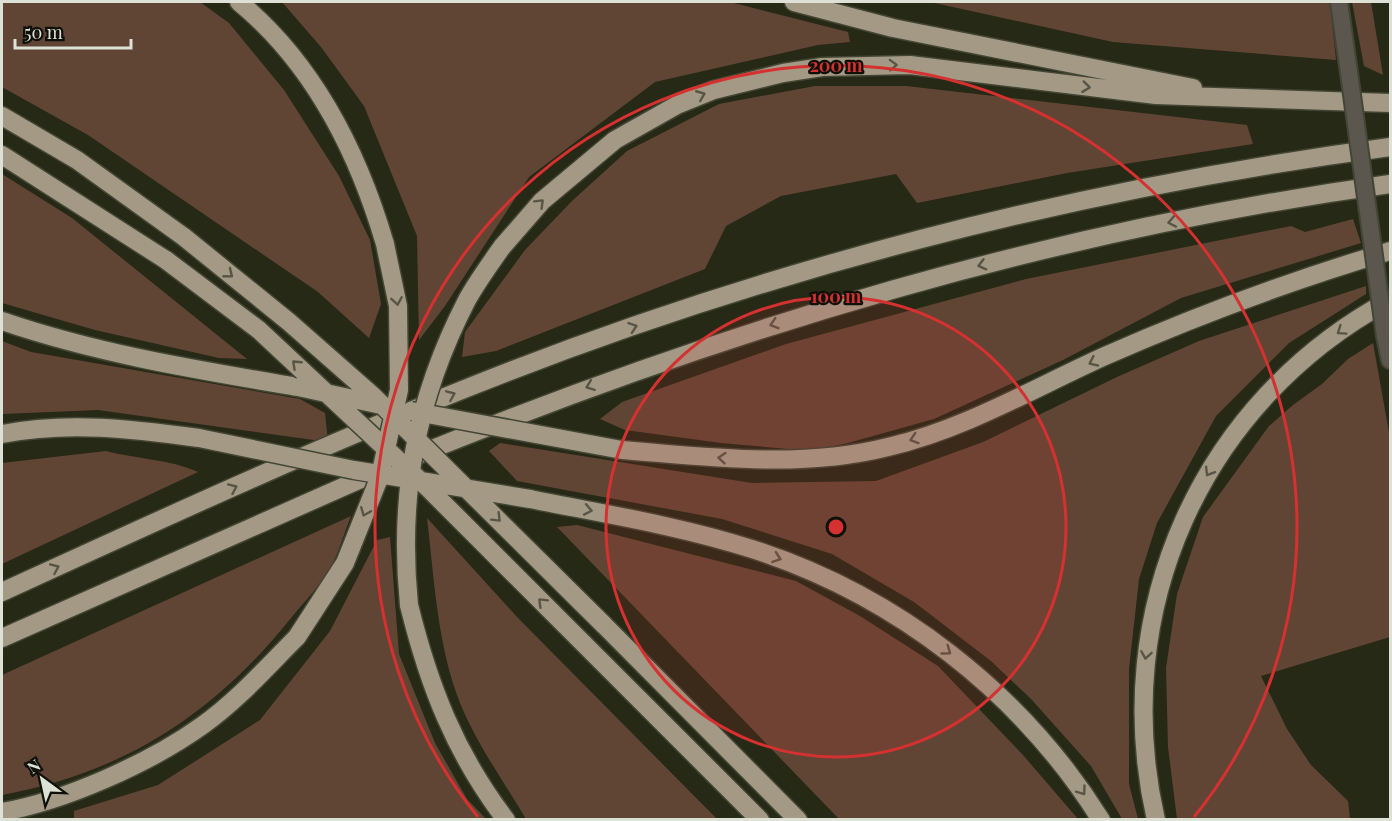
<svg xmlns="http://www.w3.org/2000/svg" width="1392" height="821" viewBox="0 0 1392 821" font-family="'Playfair Display',serif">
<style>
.green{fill:#614534}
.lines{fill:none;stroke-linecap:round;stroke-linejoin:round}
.tertiary-casing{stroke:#434635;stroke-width:20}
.motorway-casing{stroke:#434635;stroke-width:21}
.tertiary{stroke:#5b574e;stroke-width:16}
.motorway{stroke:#a39984;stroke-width:18}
.tertiary-bridge-casing{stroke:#434635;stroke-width:20;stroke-linecap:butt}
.motorway-bridge-casing{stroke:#434635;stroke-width:21;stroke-linecap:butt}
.tertiary-bridge{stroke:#5b574e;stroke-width:16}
.motorway-bridge{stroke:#a39984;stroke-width:18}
.oneway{stroke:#595546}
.ring{fill:none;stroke:#d63131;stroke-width:3}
.centre{fill:#d63131;stroke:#0f1109;stroke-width:3}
.ring-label{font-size:18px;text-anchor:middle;font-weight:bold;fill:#d63131;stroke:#0f1109;stroke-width:4.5;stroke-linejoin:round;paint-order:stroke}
</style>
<rect width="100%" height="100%" fill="#262916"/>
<path class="green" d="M 2,2 L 200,2 L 229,23 L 284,90 L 339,176 L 370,240 L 381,304 L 369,338 L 318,292 L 88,135 L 2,87 Z
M 282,2 L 730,2 L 848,32 L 850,42 L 818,45 L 655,82 L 529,177 L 445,306 L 419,340 L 417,236 L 364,106 L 321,47 Z
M 930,2 L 1330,2 L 1336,60 L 1113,42 Z
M 1352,2 L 1371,2 L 1383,75 L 1364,66 Z
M 815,86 L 906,86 L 1247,125 L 1253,144 L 1067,173 L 917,203 L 896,174 L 781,196 L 726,226 L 705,269 L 496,351 L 462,357 L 465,332 L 525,250 L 572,201 L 627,151 L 719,104 Z
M 2,174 L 72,218 L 247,359 L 219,358 L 95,330 L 2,303 Z
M 1353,219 L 1361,243 L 1181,298 L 1063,360 L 934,419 L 848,443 L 811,451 L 721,443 L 625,430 L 600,419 L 622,402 L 786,344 L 1026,279 L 1291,226 L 1305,232 Z
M 1366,286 L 1366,294 L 1289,343 L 1216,416 L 1157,523 L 1139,579 L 1129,669 L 1129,784 L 1138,819 L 1122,819 L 1091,766 L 1031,699 L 991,661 L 914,602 L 832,554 L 722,519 L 517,481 L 489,451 L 500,443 L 752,483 L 876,481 L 983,442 L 1117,377 L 1199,341 Z
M 2,341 L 31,352 L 300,399 L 325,413 L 328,442 L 98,410 L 2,414 Z
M 1373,343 L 1390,438 L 1390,637 L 1261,676 L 1287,729 L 1311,765 L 1348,801 L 1350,819 L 1177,819 L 1168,747 L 1166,668 L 1177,594 L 1203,517 L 1269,426 L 1293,405 L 1322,384 L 1348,359 Z
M 106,451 C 136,459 169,459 198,472 L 2,564 L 2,463 Z
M 351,516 C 344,533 339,552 331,567 C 321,585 304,602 291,618 C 213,715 125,772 2,795 L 2,675 Z
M 427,518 L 518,618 L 717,819 L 526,819 C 503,780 473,739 457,695 C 437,639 434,577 427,518 Z
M 577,525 L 796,581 L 860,616 L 938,666 L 1023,755 L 1078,819 L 839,819 L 557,527 Z
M 390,537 L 399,654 L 435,743 L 467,799 L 486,819 L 74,819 L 74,811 L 158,785 L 260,720 L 330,631 L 377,540 Z"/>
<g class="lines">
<g class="tertiary-casing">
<path id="tertiary" d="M 1339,2 L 1349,73
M 1385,336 L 1390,360"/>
</g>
<g class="motorway-casing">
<path id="motorway" d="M 239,2 C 313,63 358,152 385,244
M 794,2 L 893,28 L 1193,88
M 2,116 L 77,160 L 184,237
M 2,155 L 166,260
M 502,247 L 542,201 L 615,140 L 677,105 L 714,90 L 783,73 L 822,67 L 910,65 L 1156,95 L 1390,103
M 2,321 C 98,354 198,370 298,387
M 2,434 C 68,421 133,429 199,438
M 622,450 C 711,457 800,469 888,447 C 965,429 1034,388 1105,356 C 1198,315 1293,280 1390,251
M 415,456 C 732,327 1051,231 1390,184
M 530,499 C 605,514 680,526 752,549 C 895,595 1021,692 1101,820
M 2,592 C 155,522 309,451 467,388 C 761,270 1076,189 1390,147
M 409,605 C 429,686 455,753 506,820
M 603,624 L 798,820
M 2,638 L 379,471
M 583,643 L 760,820
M 2,812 C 65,801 150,763 203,725 C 238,700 267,667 297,637
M 1156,820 C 1108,611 1201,402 1390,300"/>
</g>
<use href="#tertiary" class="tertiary"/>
<use href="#motorway" class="motorway"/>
<g class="tertiary-bridge-casing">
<path id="tertiary-bridge" d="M 1349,73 L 1385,336"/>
</g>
<g class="motorway-bridge-casing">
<path id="motorway-bridge" d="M 184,237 L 289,322 L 372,395 L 603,624
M 166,260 L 259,330 L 428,488 L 583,643
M 298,387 L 381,405
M 411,411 L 622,450
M 199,438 L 354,470 L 530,499
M 409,605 C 398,495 416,399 467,300 C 477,282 490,264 502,247
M 297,637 L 345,563 L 380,476 L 399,390 L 398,306 L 385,244"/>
</g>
<use href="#tertiary-bridge" class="tertiary-bridge"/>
<use href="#motorway-bridge" class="motorway-bridge"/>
</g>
<defs><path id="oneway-chevron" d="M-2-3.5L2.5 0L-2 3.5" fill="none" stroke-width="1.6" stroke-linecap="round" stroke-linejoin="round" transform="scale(1.5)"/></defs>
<g class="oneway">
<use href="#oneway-chevron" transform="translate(893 65) rotate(-2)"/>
<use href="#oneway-chevron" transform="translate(1086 87) rotate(7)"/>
<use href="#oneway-chevron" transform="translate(701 95) rotate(-22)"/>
<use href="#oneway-chevron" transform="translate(540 203) rotate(-45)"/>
<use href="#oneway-chevron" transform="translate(1172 222) rotate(169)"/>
<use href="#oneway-chevron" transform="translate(982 265) rotate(165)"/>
<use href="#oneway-chevron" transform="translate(229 274) rotate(39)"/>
<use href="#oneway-chevron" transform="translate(397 301) rotate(81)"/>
<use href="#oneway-chevron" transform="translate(774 324) rotate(163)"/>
<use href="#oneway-chevron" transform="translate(633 327) rotate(-19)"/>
<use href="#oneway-chevron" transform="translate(1341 331) rotate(145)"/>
<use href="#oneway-chevron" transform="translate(1093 362) rotate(155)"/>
<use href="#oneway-chevron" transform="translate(296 364) rotate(-137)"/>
<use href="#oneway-chevron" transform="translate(590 386) rotate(159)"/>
<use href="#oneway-chevron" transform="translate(451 395) rotate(-23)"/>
<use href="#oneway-chevron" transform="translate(914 439) rotate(162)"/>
<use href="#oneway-chevron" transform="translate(722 458) rotate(-175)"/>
<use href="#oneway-chevron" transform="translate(1209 472) rotate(121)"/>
<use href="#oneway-chevron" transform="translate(233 488) rotate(-24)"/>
<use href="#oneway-chevron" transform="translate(588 510) rotate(11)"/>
<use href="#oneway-chevron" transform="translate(365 512) rotate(112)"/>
<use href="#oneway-chevron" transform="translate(497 518) rotate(45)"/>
<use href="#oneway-chevron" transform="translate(777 558) rotate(19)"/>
<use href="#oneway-chevron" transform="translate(55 568) rotate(-24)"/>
<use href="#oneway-chevron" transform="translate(542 602) rotate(-135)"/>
<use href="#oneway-chevron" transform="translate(947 651) rotate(36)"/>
<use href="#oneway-chevron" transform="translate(1146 655) rotate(99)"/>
<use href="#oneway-chevron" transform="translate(1082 791) rotate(54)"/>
</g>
<circle cx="836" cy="527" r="230" fill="#d63131" fill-opacity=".12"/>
<g class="ring">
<circle cx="836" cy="527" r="230"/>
<path d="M478 817A461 461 0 1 1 1194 817"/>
</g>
<circle cx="836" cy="527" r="9" class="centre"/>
<g class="ring-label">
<text x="836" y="72">200 m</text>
<text x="836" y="303">100 m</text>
</g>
<rect width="1392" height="821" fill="none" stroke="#dee1d5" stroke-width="6"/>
<g transform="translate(42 779) rotate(327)" stroke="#0f1109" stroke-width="4.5" paint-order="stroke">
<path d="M0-4.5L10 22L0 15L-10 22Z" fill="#dee1d5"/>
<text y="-9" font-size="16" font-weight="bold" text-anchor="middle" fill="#dee1d5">N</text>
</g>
<path d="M15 39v9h116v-9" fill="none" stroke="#dee1d5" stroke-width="3"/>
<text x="24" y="39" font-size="18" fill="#dee1d5" stroke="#0f1109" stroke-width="4.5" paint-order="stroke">50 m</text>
</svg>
